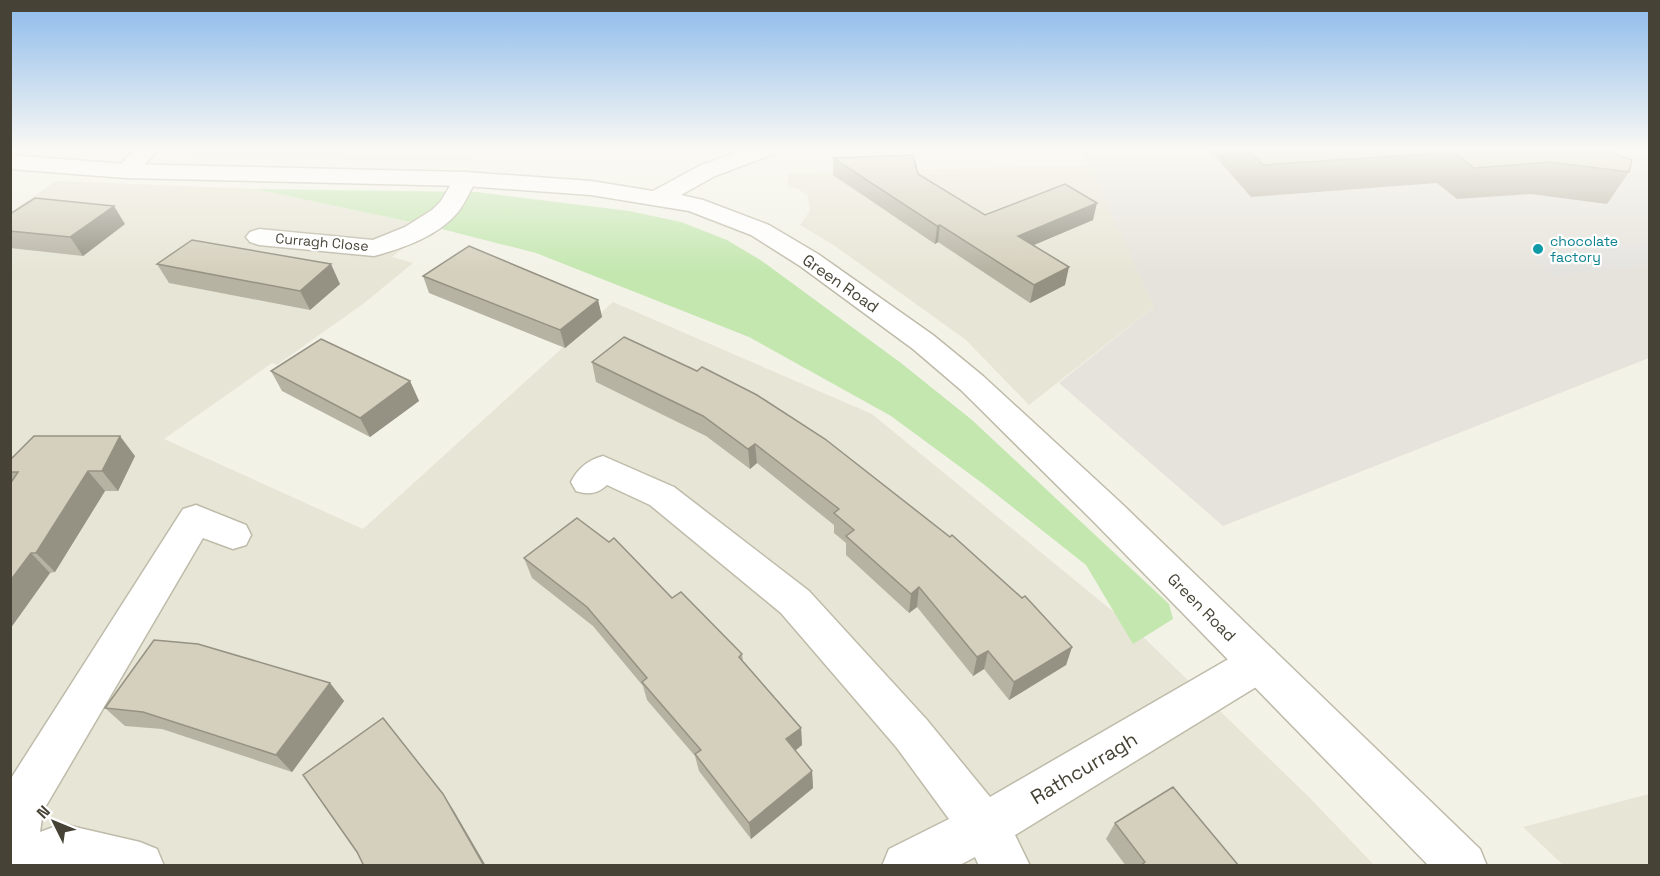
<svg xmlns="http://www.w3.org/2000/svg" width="1660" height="876" viewBox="0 0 1660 876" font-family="'Space Grotesk',sans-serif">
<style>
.residential{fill:#e7e5d5}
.industrial{fill:#e6e3dc}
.green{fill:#c4e7b0}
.parking{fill:#e5e3df}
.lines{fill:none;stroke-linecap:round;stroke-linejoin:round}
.minor-casing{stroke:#bfbbaa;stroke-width:3}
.tertiary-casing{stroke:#bfbbaa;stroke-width:3}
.minor{fill:#fff;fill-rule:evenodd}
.tertiary{fill:#fff;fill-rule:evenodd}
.wall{fill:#b7b3a3}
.shaded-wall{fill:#959284}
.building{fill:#d5d0bd;stroke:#959284;stroke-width:1.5}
.culture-dot{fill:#0f9aa8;stroke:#fff;stroke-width:2}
.labels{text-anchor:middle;stroke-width:4.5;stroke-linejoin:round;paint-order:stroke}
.far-culture-label{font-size:14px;fill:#0d838f;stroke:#fff;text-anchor:start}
.far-street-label{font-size:14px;fill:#464336;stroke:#fff}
.street-label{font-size:16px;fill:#464336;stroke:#fff}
.near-street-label{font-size:20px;fill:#464336;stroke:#fff}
</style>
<rect width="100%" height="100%" fill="#f3f2e7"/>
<path class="residential" d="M 184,148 L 481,148 L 469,162 L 196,157 L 182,150 Z
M 1089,165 L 1154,307 L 1029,405 L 966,340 L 835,246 L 800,225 L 810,211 L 808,196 L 798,189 L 788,187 L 788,173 Z
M 56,181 L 255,189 L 430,226 L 392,257 L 413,263 L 363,304 L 277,365 L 272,363 L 164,439 L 363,529 L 613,302 L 872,414 L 1137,631 L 1308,796 L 1374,865 L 11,866 L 11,212 Z
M 1649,794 L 1649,865 L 1563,865 L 1523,827 Z"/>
<path class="industrial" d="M 1081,148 L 1649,148 L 1649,358 L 1223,526 L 1059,383 L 1154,307 Z"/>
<path class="green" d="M 255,189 L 477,192 L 629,211 L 681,222 L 727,240 L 762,261 L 901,363 L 972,420 L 1169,604 L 1173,619 L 1133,644 L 1086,565 L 982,483 L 891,416 L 749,337 L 536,253 L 430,226 Z"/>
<path class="parking" d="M 1649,241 L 1649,265 L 1554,276 L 1527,255 Z"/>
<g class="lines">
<g class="minor-casing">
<path id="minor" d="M 136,148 L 160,148 L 134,176 L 118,176 L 114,171 Z
M 465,172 L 473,174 L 477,179 C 470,190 466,202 458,212 C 438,236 404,248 374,256 L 259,245 L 250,242 L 246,237 L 250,232 L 259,229 L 373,240 L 405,227 L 432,210 L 441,201 L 457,174 Z
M 603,456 L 674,487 L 809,591 L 927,720 L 990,797 L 1244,650 L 1259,645 L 1274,650 L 1280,663 L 1274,676 L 1015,835 L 1030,866 L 979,866 L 975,857 L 958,866 L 882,866 L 889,849 L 949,819 L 897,748 L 781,613 L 650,505 L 607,485 C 597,494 589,495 576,491 L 571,482 C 578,468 588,460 603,456 Z
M 196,505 L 246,525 L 251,535 L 246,545 L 233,549 L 203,538 L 43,811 L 40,832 L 62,824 L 140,842 L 157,849 L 164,866 L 10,866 L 10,780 L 183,509 Z"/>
</g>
<g class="tertiary-casing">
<path id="tertiary" d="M 747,148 L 779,148 L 776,153 L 715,176 L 681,195 L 703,200 L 769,225 L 818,254 L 933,335 L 983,376 L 1120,502 L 1480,849 L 1487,866 L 1429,866 L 1094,522 L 961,390 L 913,349 L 800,266 L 751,235 L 689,211 L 591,195 L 465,186 L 126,178 L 10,169 L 10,155 L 126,164 L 465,172 L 591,181 L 653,191 L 699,166 Z"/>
</g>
<use href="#minor" class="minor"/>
<use href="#tertiary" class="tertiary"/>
</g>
<path class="wall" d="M 1208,148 L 1599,148 L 1629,172 L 1607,204 L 1531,194 L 1457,199 L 1437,183 L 1251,197 Z
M 833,158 L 918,174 L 985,215 L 1093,220 L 1034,245 L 1065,285 L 1030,303 L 938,242 L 935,244 L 833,175 Z
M 10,214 L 125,224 L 83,256 L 10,248 Z
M 157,264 L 340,284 L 310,310 L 169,283 Z
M 423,276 L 598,300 L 602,317 L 565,348 L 429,293 Z
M 624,337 L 1072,647 L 1066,665 L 1009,700 L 984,669 L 973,676 L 917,607 L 909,613 L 846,555 L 846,543 L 834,533 L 834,525 L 757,463 L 750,469 L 706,436 L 596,382 L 592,362 Z
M 271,371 L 410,381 L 419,401 L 370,437 L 282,391 Z
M 135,456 L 118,491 L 105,491 L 55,572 L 50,573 L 10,629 L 10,460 Z
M 524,558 L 672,598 L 742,654 L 743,661 L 801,728 L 802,745 L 795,751 L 812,771 L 813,788 L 751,839 L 699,771 L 695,756 L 647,700 L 643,686 L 593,626 L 532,578 Z
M 330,683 L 344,701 L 292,772 L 162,729 L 125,726 L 105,708 Z
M 1115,823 L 1239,866 L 1126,866 L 1106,839 Z"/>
<path class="shaded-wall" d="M 1097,203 L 1093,220 L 1015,253 L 1018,236 Z
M 114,206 L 125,224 L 83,256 L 70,237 Z
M 940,225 L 938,242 L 935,244 L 937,226 Z
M 331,264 L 340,284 L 310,310 L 300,291 Z
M 1069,267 L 1065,285 L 1030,303 L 1034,285 Z
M 598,300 L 602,317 L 565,348 L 560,330 Z
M 410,381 L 419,401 L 370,437 L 360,418 Z
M 120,436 L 135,456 L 118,491 L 102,471 Z
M 755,444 L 757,463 L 750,469 L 748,449 Z
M 88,471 L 105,491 L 55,572 L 36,553 Z
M 31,553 L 50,573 L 10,629 L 10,581 Z
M 919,587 L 917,607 L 909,613 L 911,594 Z
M 1072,647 L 1066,665 L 1009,700 L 1014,682 Z
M 988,651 L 984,669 L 973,676 L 977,657 Z
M 330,683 L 344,701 L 292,772 L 276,755 Z
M 801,728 L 802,745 L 787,757 L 786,739 Z
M 812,771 L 813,788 L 751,839 L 749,823 Z
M 443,794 L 454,811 L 486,866 L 484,866 Z"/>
<path class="building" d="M 1246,148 L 1599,148 L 1632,160 L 1629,172 L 1550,162 L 1474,168 L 1454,152 L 1263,165 Z
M 913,155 L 918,174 L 985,215 L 1065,184 L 1097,203 L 1018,236 L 1069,267 L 1034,285 L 940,225 L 937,226 L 833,158 Z
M 35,198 L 114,206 L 70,237 L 10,231 L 10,214 Z
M 192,240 L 331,264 L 300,291 L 157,264 Z
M 469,246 L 598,300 L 560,330 L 423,276 Z
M 624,337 L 697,371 L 702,367 L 757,395 L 825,439 L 950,537 L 952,535 L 1022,598 L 1025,596 L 1072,647 L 1014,682 L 988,651 L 977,657 L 919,587 L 911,594 L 846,536 L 854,530 L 834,513 L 839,509 L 755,444 L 748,449 L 703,416 L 592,362 Z
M 321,339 L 410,381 L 360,418 L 271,371 Z
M 34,436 L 120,436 L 102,471 L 88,471 L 36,553 L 31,553 L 10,581 L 10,484 L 18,472 L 10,472 L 10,460 Z
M 577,518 L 609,542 L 614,538 L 672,598 L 681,592 L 742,654 L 739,657 L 801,728 L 786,739 L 812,771 L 749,823 L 695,754 L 701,750 L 642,682 L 647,678 L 587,607 L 524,558 Z
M 154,640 L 198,644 L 330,683 L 276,755 L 143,712 L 105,708 Z
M 383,718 L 443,794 L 484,866 L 364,866 L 357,852 L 303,775 Z
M 1173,787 L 1239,866 L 1140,866 L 1145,862 L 1115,823 Z"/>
<linearGradient id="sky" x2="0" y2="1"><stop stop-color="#8dbaeb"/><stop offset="0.55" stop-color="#faf9f4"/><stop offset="1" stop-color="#faf9f4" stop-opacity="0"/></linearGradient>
<rect width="1660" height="271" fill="url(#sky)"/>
<circle class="culture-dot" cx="1538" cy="249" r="6"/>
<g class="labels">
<g class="far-culture-label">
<text x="1550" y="246">chocolate<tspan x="1550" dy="16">factory</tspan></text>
</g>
<g class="far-street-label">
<text transform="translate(322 242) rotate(5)" y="5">Curragh Close</text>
</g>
<g class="street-label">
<text transform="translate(841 283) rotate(35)" y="6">Green Road</text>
<text transform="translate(1202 607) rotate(45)" y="6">Green Road</text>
</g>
<g class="near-street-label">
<text transform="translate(1084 768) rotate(-31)" y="7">Rathcurragh</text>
</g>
</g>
<rect width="1660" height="876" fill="none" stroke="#464336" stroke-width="24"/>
<g transform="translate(54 822) rotate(313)" stroke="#ffffff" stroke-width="4.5" paint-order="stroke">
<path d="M0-4.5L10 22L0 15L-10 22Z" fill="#464336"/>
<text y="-9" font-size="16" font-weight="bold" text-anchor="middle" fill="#464336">N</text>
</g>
</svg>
